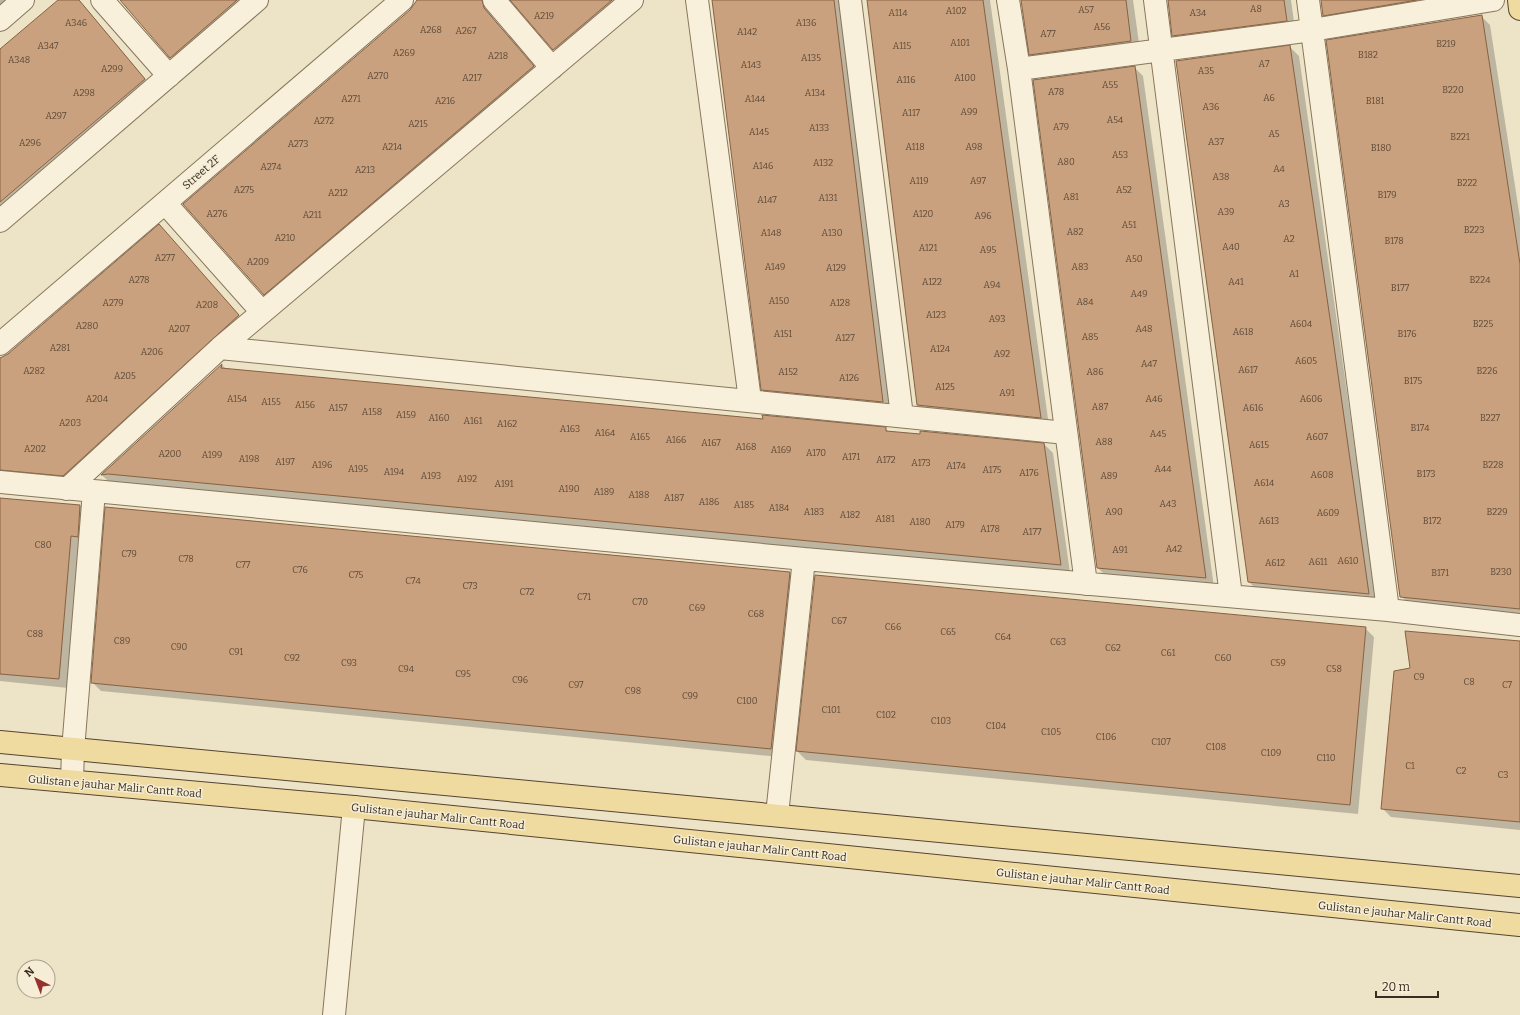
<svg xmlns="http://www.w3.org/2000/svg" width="1520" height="1015" viewBox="0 0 1520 1015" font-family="Bitter,serif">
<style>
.shadow{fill:#0003}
.building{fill:#caa17e;stroke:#876143}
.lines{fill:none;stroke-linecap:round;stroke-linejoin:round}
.minor-casing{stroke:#88765d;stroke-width:24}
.major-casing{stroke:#564431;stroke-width:24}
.minor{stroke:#f8f0da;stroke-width:22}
.major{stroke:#efdaa0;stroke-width:22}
.labels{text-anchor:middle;stroke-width:3;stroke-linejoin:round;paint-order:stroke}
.number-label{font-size:9px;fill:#5d4a38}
.street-label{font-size:11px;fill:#392d20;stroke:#f5edd6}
</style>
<rect width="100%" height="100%" fill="#ede3c7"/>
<path class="shadow" d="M 0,0 L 23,0 L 0,19 Z
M 60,0 L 79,0 L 153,88 L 0,218 L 0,51 Z
M 122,0 L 257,0 L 179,66 Z
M 419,0 L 494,0 L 490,12 L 493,18 L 542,76 L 273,303 L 264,294 L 411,10 Z
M 512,0 L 631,0 L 563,58 Z
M 713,0 L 841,0 L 891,410 L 771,398 L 762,389 Z
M 868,0 L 990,0 L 1049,426 L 927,414 L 918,405 Z
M 1022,0 L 1133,0 L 1140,50 L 1039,64 L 1030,55 Z
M 1168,0 L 1291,0 L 1295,29 L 1182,45 L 1173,36 Z
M 1322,0 L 1478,0 L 1333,24 L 1324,15 Z
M 1481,16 L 1490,25 L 1520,218 L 1520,616 L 1410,605 L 1401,596 Z
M 1290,47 L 1299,56 L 1377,602 L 1258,591 L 1249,582 Z
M 1134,67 L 1143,76 L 1214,587 L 1107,577 L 1097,567 Z
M 168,235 L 248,325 L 72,484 L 0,483 L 0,361 Z
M 222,365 L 226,369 L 764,420 L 885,428 L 889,432 L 1044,444 L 1053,453 L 1070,573 L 111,484 L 102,475 Z
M 0,499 L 80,506 L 89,515 L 68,688 L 0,681 Z
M 790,573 L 799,582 L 780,757 L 101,691 L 92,682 Z
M 1365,628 L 1374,637 L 1358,814 L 806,760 L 797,751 Z
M 1520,642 L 1520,830 L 1391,817 L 1382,808 L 1411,669 Z"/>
<path class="building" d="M 58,0 L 79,0 L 145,79 L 0,202 L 0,49 Z
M 120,0 L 237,0 L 170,58 Z
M 417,0 L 482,0 L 484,8 L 534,66 L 264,295 L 183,204 L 410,10 Z
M 510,0 L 612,0 L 553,50 Z
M 712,0 L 834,0 L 883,402 L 761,390 Z
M 867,0 L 983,0 L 1041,418 L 917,405 Z
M 1021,0 L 1126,0 L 1131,41 L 1029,55 Z
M 1168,0 L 1284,0 L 1287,21 L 1172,36 Z
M 1321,0 L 1417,0 L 1323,16 Z
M 1482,15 L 1520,264 L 1520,609 L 1400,597 L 1326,40 Z
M 1290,45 L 1333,339 L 1369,594 L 1248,582 L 1176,61 Z
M 1135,66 L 1183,413 L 1206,578 L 1097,568 L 1033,80 Z
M 159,224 L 239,315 L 63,476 L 0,470 L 0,358 L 8,354 Z
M 222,364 L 221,368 L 763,419 L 762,415 L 886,427 L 886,431 L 920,434 L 920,431 L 1044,443 L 1061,565 L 108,474 L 101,475 Z
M 0,498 L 80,505 L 78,537 L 71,536 L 59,679 L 0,674 Z
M 105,507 L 790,572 L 771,749 L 91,683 Z
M 815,575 L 1366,627 L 1350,805 L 796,751 Z
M 1405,631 L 1520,641 L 1520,822 L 1381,809 L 1394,671 L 1410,668 Z"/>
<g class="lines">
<g class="minor-casing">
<path id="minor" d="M 102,0 L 169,76
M 494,0 L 552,68
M 697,0 L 750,400
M 850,0 L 902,416
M 1008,0 L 1019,69 L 1086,584
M 1155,0 L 1231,596
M 1308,0 L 1388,610
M 0,20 L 23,0
M 1019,69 L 1312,30 L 1493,0
M 165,203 L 262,312
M 0,221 L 257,0
M 0,344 L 402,0
M 220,348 L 1066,433
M 0,482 L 804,559 L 1388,610 L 1520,625
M 67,489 L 220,348 L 632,0
M 72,781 L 73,750 L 94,491
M 777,815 L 804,559
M 334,1015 L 354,807"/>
</g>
<g class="major-casing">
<path id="major" d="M 1519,0 L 1520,9
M 0,742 L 1520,886
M 0,775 L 354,807 L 1520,925"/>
</g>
<use href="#minor" class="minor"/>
<use href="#major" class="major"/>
</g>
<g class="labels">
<g class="number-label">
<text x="1256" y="12">A8</text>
<text x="1086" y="13">A57</text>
<text x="956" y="14">A102</text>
<text x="898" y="16">A114</text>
<text x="1198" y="16">A34</text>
<text x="544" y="19">A219</text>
<text x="76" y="26">A346</text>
<text x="806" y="26">A136</text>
<text x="1102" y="30">A56</text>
<text x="431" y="33">A268</text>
<text x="466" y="34">A267</text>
<text x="747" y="35">A142</text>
<text x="1048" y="37">A77</text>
<text x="960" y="46">A101</text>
<text x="1446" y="47">B219</text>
<text x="48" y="49">A347</text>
<text x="902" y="49">A115</text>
<text x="404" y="56">A269</text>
<text x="1368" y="58">B182</text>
<text x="498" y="59">A218</text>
<text x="811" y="61">A135</text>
<text x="19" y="63">A348</text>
<text x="1264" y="67">A7</text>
<text x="751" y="68">A143</text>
<text x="112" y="72">A299</text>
<text x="1206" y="74">A35</text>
<text x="378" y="79">A270</text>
<text x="472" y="81">A217</text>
<text x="965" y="81">A100</text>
<text x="906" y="83">A116</text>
<text x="1110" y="88">A55</text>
<text x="1453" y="93">B220</text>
<text x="1056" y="95">A78</text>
<text x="84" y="96">A298</text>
<text x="815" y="96">A134</text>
<text x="1269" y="101">A6</text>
<text x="351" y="102">A271</text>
<text x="755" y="102">A144</text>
<text x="445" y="104">A216</text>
<text x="1375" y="104">B181</text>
<text x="1211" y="110">A36</text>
<text x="969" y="115">A99</text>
<text x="911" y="116">A117</text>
<text x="56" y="119">A297</text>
<text x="1115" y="123">A54</text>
<text x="324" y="124">A272</text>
<text x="418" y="127">A215</text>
<text x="1061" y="130">A79</text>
<text x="819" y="131">A133</text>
<text x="759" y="135">A145</text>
<text x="1274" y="137">A5</text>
<text x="1460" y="140">B221</text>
<text x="1216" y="145">A37</text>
<text x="30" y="146">A296</text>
<text x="298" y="147">A273</text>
<text x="392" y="150">A214</text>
<text x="915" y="150">A118</text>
<text x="974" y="150">A98</text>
<text x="1381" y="151">B180</text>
<text x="1120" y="158">A53</text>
<text x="1066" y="165">A80</text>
<text x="823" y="166">A132</text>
<text x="763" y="169">A146</text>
<text x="271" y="170">A274</text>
<text x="1279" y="172">A4</text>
<text x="365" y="173">A213</text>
<text x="1221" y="180">A38</text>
<text x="919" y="184">A119</text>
<text x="978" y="184">A97</text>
<text x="1467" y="186">B222</text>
<text x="244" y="193">A275</text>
<text x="1124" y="193">A52</text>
<text x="338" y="196">A212</text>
<text x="1387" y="198">B179</text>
<text x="1071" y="200">A81</text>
<text x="828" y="201">A131</text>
<text x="767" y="203">A147</text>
<text x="1284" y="207">A3</text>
<text x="1226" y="215">A39</text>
<text x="217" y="217">A276</text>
<text x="923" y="217">A120</text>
<text x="312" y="218">A211</text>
<text x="983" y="219">A96</text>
<text x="1129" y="228">A51</text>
<text x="1474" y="233">B223</text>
<text x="1075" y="235">A82</text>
<text x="771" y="236">A148</text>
<text x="832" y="236">A130</text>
<text x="285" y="241">A210</text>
<text x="1289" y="242">A2</text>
<text x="1394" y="244">B178</text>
<text x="1231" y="250">A40</text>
<text x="928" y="251">A121</text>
<text x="988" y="253">A95</text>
<text x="165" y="261">A277</text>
<text x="1134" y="262">A50</text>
<text x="258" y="265">A209</text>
<text x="775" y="270">A149</text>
<text x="1080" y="270">A83</text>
<text x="836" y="271">A129</text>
<text x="1294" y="277">A1</text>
<text x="139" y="283">A278</text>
<text x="1480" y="283">B224</text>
<text x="932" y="285">A122</text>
<text x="1236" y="285">A41</text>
<text x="992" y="288">A94</text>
<text x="1400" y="291">B177</text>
<text x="1139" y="297">A49</text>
<text x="779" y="304">A150</text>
<text x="1085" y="305">A84</text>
<text x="113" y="306">A279</text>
<text x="840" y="306">A128</text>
<text x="207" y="308">A208</text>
<text x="936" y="318">A123</text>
<text x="997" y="322">A93</text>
<text x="1301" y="327">A604</text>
<text x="1483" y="327">B225</text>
<text x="87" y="329">A280</text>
<text x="179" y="332">A207</text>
<text x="1144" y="332">A48</text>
<text x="1243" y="335">A618</text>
<text x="783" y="337">A151</text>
<text x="1407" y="337">B176</text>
<text x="1090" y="340">A85</text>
<text x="845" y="341">A127</text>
<text x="60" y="351">A281</text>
<text x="940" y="352">A124</text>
<text x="152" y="355">A206</text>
<text x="1002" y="357">A92</text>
<text x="1306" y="364">A605</text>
<text x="1149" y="367">A47</text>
<text x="1248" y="373">A617</text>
<text x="34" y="374">A282</text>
<text x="1487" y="374">B226</text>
<text x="788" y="375">A152</text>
<text x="1095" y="375">A86</text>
<text x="125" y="379">A205</text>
<text x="849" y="381">A126</text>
<text x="1413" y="384">B175</text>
<text x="945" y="390">A125</text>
<text x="1007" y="396">A91</text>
<text x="97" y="402">A204</text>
<text x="237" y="402">A154</text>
<text x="1154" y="402">A46</text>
<text x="1311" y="402">A606</text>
<text x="271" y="405">A155</text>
<text x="305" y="408">A156</text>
<text x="1100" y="410">A87</text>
<text x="338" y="411">A157</text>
<text x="1253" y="411">A616</text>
<text x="372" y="415">A158</text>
<text x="406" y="418">A159</text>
<text x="439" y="421">A160</text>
<text x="1490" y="421">B227</text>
<text x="473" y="424">A161</text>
<text x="70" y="426">A203</text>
<text x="507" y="427">A162</text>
<text x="1420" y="431">B174</text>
<text x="570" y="432">A163</text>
<text x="605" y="436">A164</text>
<text x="1158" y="437">A45</text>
<text x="640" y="440">A165</text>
<text x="1317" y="440">A607</text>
<text x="676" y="443">A166</text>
<text x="1104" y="445">A88</text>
<text x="711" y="446">A167</text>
<text x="1259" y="448">A615</text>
<text x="746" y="450">A168</text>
<text x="35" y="452">A202</text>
<text x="781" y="453">A169</text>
<text x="816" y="456">A170</text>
<text x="170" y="457">A200</text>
<text x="212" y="458">A199</text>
<text x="851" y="460">A171</text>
<text x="249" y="462">A198</text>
<text x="886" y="463">A172</text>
<text x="285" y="465">A197</text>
<text x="921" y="466">A173</text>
<text x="322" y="468">A196</text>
<text x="1493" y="468">B228</text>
<text x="956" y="469">A174</text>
<text x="358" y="472">A195</text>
<text x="1163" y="472">A44</text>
<text x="992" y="473">A175</text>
<text x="394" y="475">A194</text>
<text x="1029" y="476">A176</text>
<text x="1426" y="477">B173</text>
<text x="1322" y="478">A608</text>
<text x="431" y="479">A193</text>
<text x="1109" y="479">A89</text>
<text x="467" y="482">A192</text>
<text x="1264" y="486">A614</text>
<text x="504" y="487">A191</text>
<text x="569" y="492">A190</text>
<text x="604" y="495">A189</text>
<text x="639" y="498">A188</text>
<text x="674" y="501">A187</text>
<text x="709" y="505">A186</text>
<text x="1168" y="507">A43</text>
<text x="744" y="508">A185</text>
<text x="779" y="511">A184</text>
<text x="814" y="515">A183</text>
<text x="1114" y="515">A90</text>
<text x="1497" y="515">B229</text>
<text x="1328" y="516">A609</text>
<text x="850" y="518">A182</text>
<text x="885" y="522">A181</text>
<text x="1269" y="524">A613</text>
<text x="1432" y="524">B172</text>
<text x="920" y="525">A180</text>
<text x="955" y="528">A179</text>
<text x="990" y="532">A178</text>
<text x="1032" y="535">A177</text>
<text x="43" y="548">C80</text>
<text x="1174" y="552">A42</text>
<text x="1120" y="553">A91</text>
<text x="129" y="557">C79</text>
<text x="186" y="562">C78</text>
<text x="1348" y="564">A610</text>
<text x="1318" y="565">A611</text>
<text x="1275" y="566">A612</text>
<text x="243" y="568">C77</text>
<text x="300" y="573">C76</text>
<text x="1501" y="575">B230</text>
<text x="1440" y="576">B171</text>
<text x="356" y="578">C75</text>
<text x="413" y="584">C74</text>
<text x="470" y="589">C73</text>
<text x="527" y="595">C72</text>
<text x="584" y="600">C71</text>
<text x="640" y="605">C70</text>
<text x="697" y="611">C69</text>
<text x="756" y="617">C68</text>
<text x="839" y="624">C67</text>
<text x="893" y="630">C66</text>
<text x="948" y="635">C65</text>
<text x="35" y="637">C88</text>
<text x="1003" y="640">C64</text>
<text x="122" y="644">C89</text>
<text x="1058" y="645">C63</text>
<text x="179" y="650">C90</text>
<text x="1113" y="651">C62</text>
<text x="236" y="655">C91</text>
<text x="1168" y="656">C61</text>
<text x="292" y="661">C92</text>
<text x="1223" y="661">C60</text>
<text x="349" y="666">C93</text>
<text x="1278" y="666">C59</text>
<text x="406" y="672">C94</text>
<text x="1334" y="672">C58</text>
<text x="463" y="677">C95</text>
<text x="1419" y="680">C9</text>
<text x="520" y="683">C96</text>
<text x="1469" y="685">C8</text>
<text x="576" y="688">C97</text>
<text x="1507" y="688">C7</text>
<text x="633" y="694">C98</text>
<text x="690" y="699">C99</text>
<text x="747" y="704">C100</text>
<text x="831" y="713">C101</text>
<text x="886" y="718">C102</text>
<text x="941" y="724">C103</text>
<text x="996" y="729">C104</text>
<text x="1051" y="735">C105</text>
<text x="1106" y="740">C106</text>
<text x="1161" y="745">C107</text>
<text x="1216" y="750">C108</text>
<text x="1271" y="756">C109</text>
<text x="1326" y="761">C110</text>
<text x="1410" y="769">C1</text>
<text x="1461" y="774">C2</text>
<text x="1503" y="778">C3</text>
</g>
<g class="street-label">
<text transform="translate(201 172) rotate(-41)" y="4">Street 2F</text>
<text transform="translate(115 786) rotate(5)" y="4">Gulistan e jauhar Malir Cantt Road</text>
<text transform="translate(438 816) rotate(6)" y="4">Gulistan e jauhar Malir Cantt Road</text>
<text transform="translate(760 848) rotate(6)" y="4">Gulistan e jauhar Malir Cantt Road</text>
<text transform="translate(1083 881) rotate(6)" y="4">Gulistan e jauhar Malir Cantt Road</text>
<text transform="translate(1405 914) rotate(6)" y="4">Gulistan e jauhar Malir Cantt Road</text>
</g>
</g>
<g transform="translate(36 979) rotate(318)"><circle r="19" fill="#f5edd6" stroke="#aaa08d"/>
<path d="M0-3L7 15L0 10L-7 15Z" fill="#96322e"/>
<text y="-6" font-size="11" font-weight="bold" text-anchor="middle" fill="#392d20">N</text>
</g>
<path d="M1376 991v6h62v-6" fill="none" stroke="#392d20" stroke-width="2"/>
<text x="1382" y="991" font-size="12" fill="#392d20" stroke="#f5edd6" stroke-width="3" paint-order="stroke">20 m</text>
</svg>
